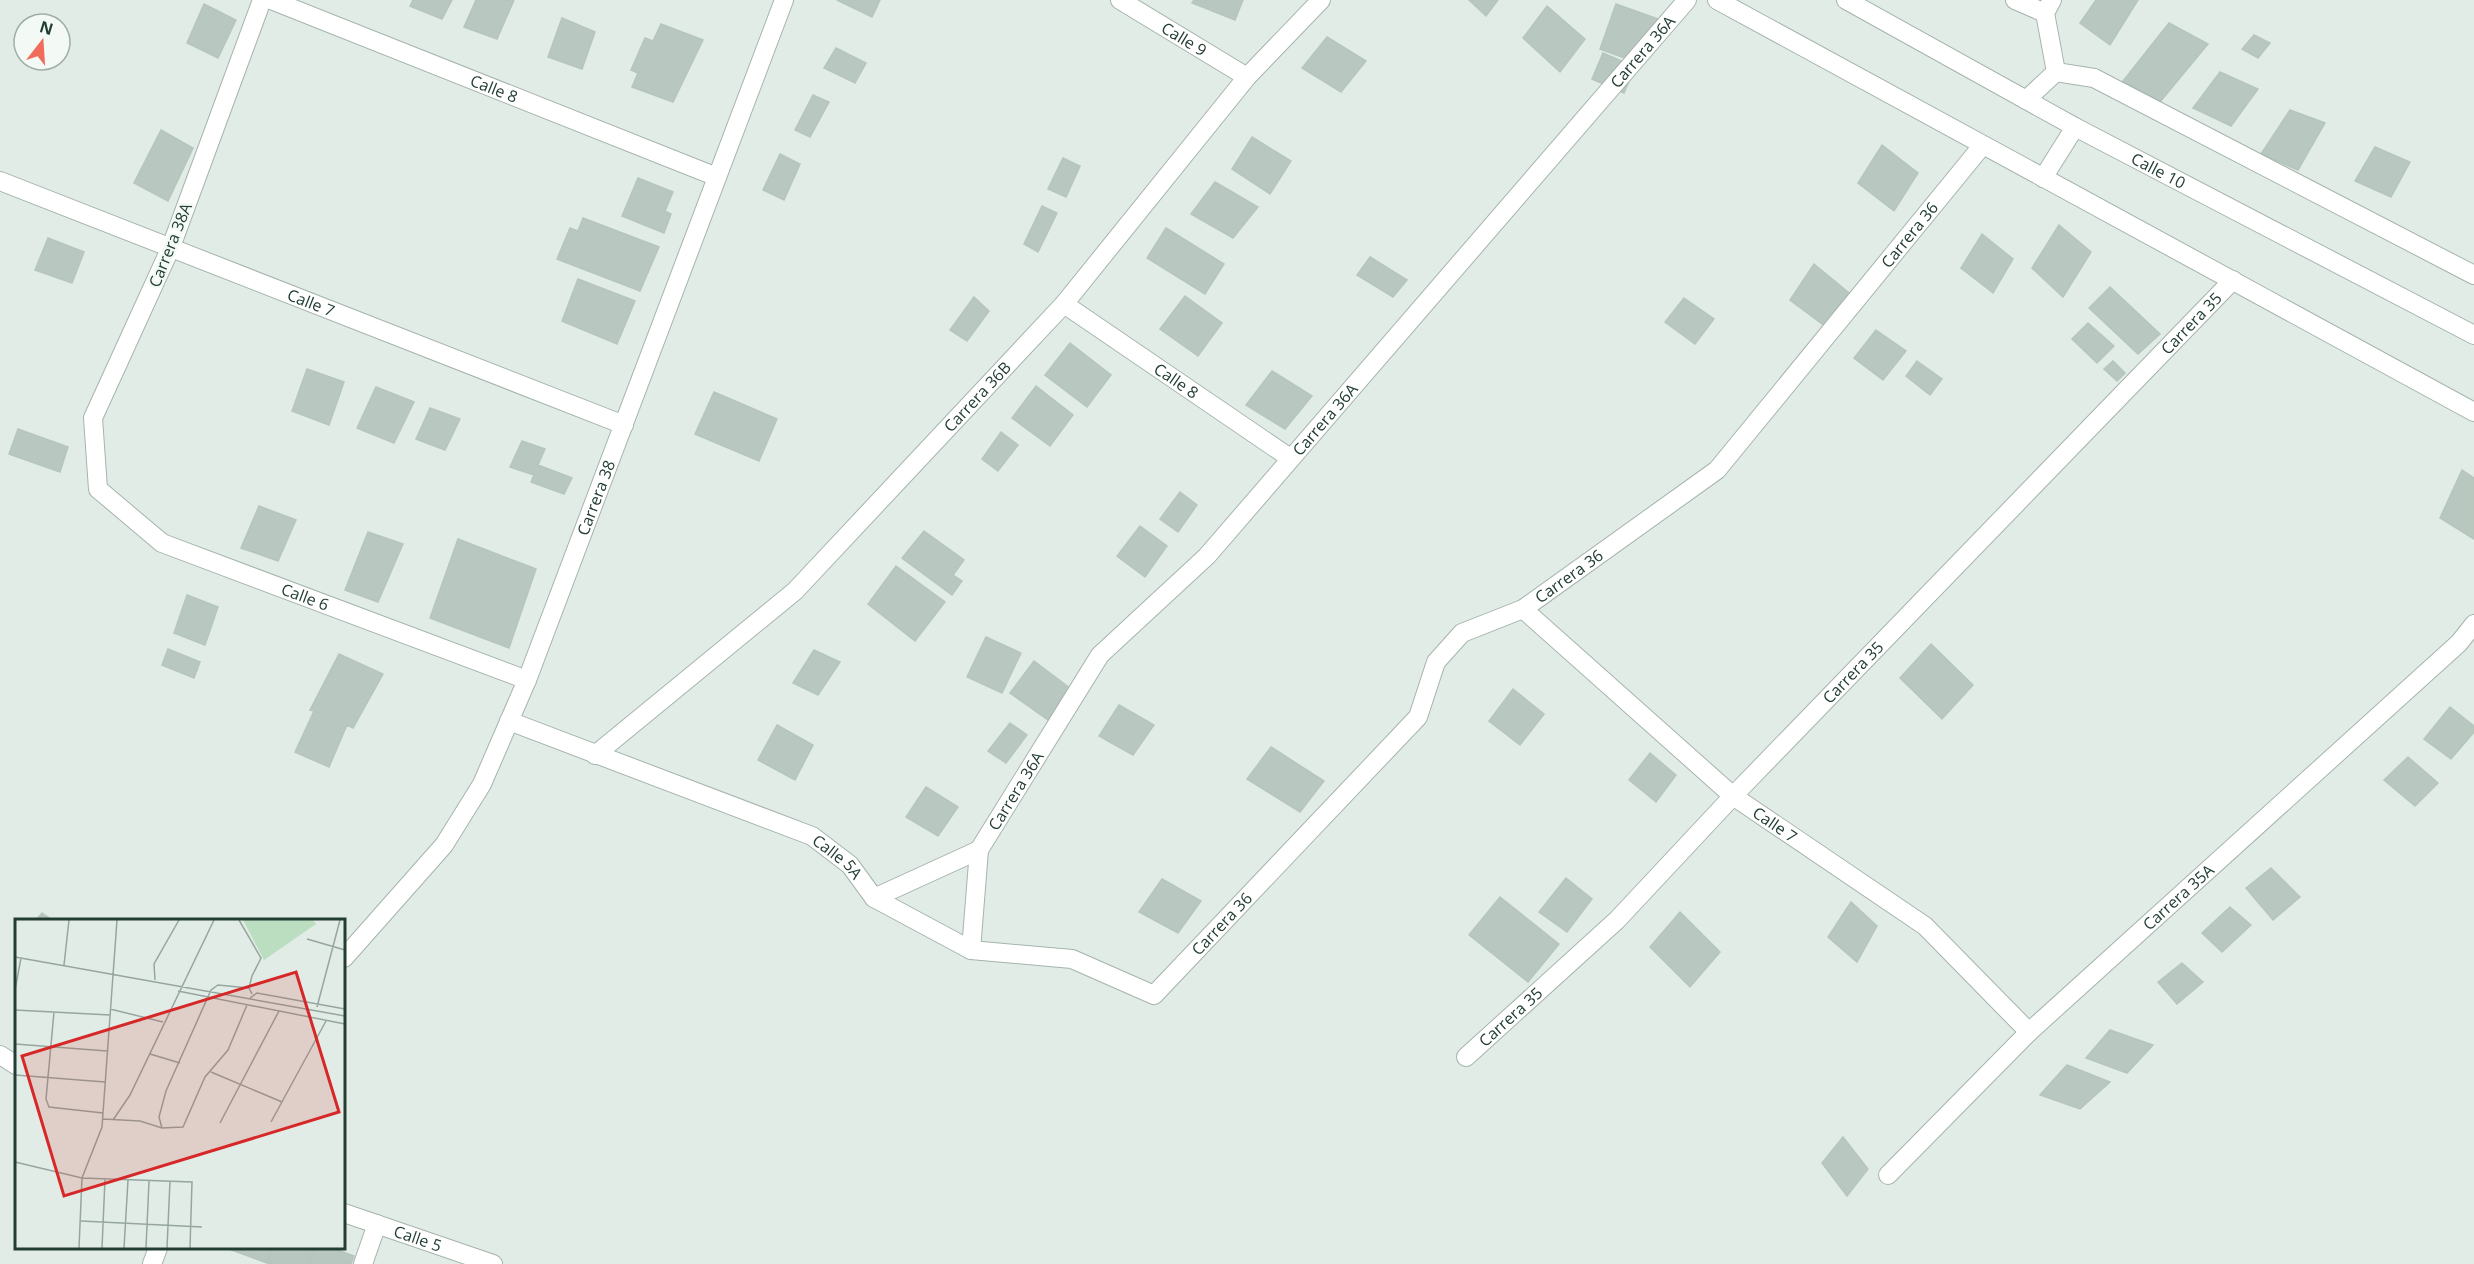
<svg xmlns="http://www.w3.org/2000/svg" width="2474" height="1264" viewBox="0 0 2474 1264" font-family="'Open Sans',sans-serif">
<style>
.building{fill:#b8c7bf;stroke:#b5c6bc;stroke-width:1.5}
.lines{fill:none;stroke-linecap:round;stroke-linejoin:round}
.minor-casing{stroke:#a5b4ac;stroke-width:20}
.tertiary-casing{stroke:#a5b4ac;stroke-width:20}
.minor{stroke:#fff;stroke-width:18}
.tertiary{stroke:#fff;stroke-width:18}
.labels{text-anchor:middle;stroke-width:5;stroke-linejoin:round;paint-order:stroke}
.street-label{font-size:16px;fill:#223d32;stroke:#f3f9f5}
.inset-road{fill:none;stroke:#95a69e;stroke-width:1.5}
.view{fill:#d62828;fill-opacity:0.15;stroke:#d62828;stroke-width:3}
.inset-edge{fill:none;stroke:#223d32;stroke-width:3}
</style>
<rect width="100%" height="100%" fill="#e2ece6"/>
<path class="building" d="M 413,0 L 452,0 L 442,19 L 410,6 Z
M 476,0 L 514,0 L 497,39 L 464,27 Z
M 837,0 L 880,0 L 872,17 Z
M 1194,0 L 1243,0 L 1235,20 L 1192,3 Z
M 1469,0 L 1498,0 L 1486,16 Z
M 2096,0 L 2138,0 L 2110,45 L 2080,23 Z
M 204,4 L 236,20 L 218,58 L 187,43 Z
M 1616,4 L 1658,19 L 1641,64 L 1600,49 Z
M 1547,6 L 1585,39 L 1560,72 L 1523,38 Z
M 562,18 L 595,32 L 582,69 L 548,57 Z
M 2169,23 L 2208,44 L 2160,102 L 2123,81 Z
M 661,24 L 703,40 L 673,102 L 632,87 L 638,73 L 631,70 L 645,38 L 653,41 Z
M 2254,35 L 2270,43 L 2258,58 L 2242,49 Z
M 1327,37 L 1366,61 L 1341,92 L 1302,68 Z
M 836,48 L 866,63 L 855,83 L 824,68 Z
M 1603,53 L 1635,67 L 1624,93 L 1592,79 Z
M 2220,72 L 2258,89 L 2231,126 L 2193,108 Z
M 813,95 L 829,102 L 810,137 L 795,130 Z
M 2290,110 L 2325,123 L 2298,170 L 2261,154 Z
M 161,130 L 193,148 L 168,201 L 134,183 Z
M 1252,137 L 1291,161 L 1270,194 L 1232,169 Z
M 1882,145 L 1918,173 L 1894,211 L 1858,183 Z
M 2375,147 L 2410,162 L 2391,197 L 2355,181 Z
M 780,154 L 800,164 L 784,200 L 763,190 Z
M 1063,158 L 1080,166 L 1066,197 L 1048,189 Z
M 638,178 L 673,192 L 665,211 L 671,214 L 664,233 L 622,216 Z
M 1215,182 L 1258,207 L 1233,238 L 1191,214 Z
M 1042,206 L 1057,213 L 1038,252 L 1024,244 Z
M 583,218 L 659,247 L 640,291 L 557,259 L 570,228 L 578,231 Z
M 2059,225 L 2091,252 L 2063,297 L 2032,268 Z
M 1166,228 L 1224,264 L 1205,294 L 1147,258 Z
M 1982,234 L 2013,259 L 1993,293 L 1961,268 Z
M 48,238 L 84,252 L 72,283 L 35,270 Z
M 1370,257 L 1407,280 L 1393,297 L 1357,275 Z
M 1814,264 L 1849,293 L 1826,327 L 1790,300 Z
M 578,279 L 635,301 L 617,344 L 562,321 Z
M 2110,287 L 2160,334 L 2138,354 L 2089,308 Z
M 1185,296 L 1222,323 L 1198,356 L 1160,329 Z
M 974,297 L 989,311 L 967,341 L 950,330 Z
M 1684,298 L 1714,319 L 1695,344 L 1665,322 Z
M 2088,323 L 2114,346 L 2097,363 L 2072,339 Z
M 1876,330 L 1906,351 L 1883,380 L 1854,358 Z
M 1070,343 L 1111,375 L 1087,407 L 1045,375 Z
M 1917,361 L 1942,379 L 1930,395 L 1906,376 Z
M 2113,361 L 2125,373 L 2117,381 L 2104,369 Z
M 307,369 L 344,382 L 329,425 L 292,411 Z
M 1272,371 L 1312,396 L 1285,429 L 1246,405 Z
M 1036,386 L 1073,415 L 1050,446 L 1012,418 Z
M 376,387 L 414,402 L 394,443 L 357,428 Z
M 714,392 L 777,419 L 759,461 L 695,434 Z
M 430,408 L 460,419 L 445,450 L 416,439 Z
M 18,429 L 68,447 L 60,472 L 9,454 Z
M 1001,432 L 1018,445 L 998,471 L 982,459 Z
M 522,441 L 545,449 L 538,465 L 572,478 L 564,494 L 531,482 L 534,475 L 510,467 Z
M 2462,470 L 2474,478 L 2474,539 L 2440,518 Z
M 1180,492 L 1197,505 L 1178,532 L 1160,519 Z
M 259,506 L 296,520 L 278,561 L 241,548 Z
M 1140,526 L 1167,546 L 1145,577 L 1117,556 Z
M 924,531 L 964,560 L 953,575 L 962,581 L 952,595 L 902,558 Z
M 368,532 L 403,544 L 378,602 L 345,590 Z
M 458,539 L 536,569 L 509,648 L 430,618 Z
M 896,566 L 945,602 L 915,641 L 868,604 Z
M 187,595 L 218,607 L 205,645 L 174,633 Z
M 986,637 L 1021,653 L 1002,693 L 967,677 Z
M 1931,644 L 1973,685 L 1942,719 L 1900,678 Z
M 168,649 L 200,662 L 194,678 L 162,665 Z
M 814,650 L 840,662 L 818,695 L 793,683 Z
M 339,654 L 383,674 L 353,728 L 347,725 L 329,767 L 295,752 L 314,711 L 310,710 Z
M 1034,661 L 1071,689 L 1048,720 L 1010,693 Z
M 1513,689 L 1544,714 L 1520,745 L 1489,721 Z
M 1119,705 L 1154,725 L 1133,755 L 1099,736 Z
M 2450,707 L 2474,726 L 2474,732 L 2451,759 L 2424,739 Z
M 1010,723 L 1027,735 L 1006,763 L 988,751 Z
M 777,725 L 813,745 L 795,780 L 758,760 Z
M 1271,747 L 1324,781 L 1300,812 L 1247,779 Z
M 1650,753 L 1676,775 L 1656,802 L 1629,780 Z
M 2408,757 L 2438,783 L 2415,806 L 2384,780 Z
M 926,787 L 958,807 L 938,836 L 906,817 Z
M 2271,868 L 2300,897 L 2273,920 L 2246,888 Z
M 1566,878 L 1592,899 L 1567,932 L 1539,912 Z
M 1162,879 L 1201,901 L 1178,933 L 1139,912 Z
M 1500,897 L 1559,944 L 1528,982 L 1469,935 Z
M 1851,902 L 1877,926 L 1857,962 L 1828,937 Z
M 2230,907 L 2251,925 L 2222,952 L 2202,933 Z
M 1680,912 L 1720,952 L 1690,987 L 1650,947 Z
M 42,913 L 52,920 L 36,920 Z
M 2182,963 L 2203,982 L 2177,1004 L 2158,982 Z
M 2110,1030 L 2153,1045 L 2127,1073 L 2086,1058 Z
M 2067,1065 L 2110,1082 L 2080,1109 L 2040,1095 Z
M 1843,1137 L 1868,1169 L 1847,1196 L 1822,1163 Z
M 230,1248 L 272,1248 L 267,1263 L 229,1249 Z
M 272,1248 L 314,1248 L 309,1264 L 270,1264 L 267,1263 Z
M 314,1248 L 332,1248 L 354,1256 L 351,1264 L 309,1264 Z"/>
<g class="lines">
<g class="minor-casing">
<g id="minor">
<path id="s1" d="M 262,0 L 171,247 L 93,418 L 98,489 L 162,543 L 527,680"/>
<path id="s2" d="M 271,0 L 717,177"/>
<path id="s3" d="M 1120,0 L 1247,77"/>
<path d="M 1717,0 L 2474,412"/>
<path d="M 2015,0 L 2045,13"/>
<path d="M 2052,0 L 2045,13 L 2056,72"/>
<path d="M 2026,100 L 2056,72 L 2094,78 L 2474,275"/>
<path d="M 2043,178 L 2075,127"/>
<path id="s4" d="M 0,181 L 624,425"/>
<path id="s5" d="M 1064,304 L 1290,458"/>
<path id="s6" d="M 1523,609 L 1733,796 L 1925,926 L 2029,1032"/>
<path id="s7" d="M 509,721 L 812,836 L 850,865 L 874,898 L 971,950 L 1072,959 L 1154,995 L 1418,717 L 1436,662 L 1462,633 L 1523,609 L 1717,470 L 1982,146"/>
<path id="s8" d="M 595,755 L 795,591 L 1064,304 L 1247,77 L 1321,0"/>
<path d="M 874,898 L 979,850"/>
<path id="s9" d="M 971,950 L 979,850 L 1100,655 L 1207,556 L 1687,0"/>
<path id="s10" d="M 344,958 L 444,845 L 482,784 L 527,680 L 784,0"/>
<path d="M 0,1055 L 16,1065"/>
<path id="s11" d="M 1466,1057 L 1617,920 L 1733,796 L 2233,280"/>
<path id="s12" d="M 1888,1175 L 2029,1032 L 2459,643 L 2474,624"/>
<path id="s13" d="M 344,1213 L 493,1264"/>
<path d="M 152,1264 L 158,1248"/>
<path d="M 363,1264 L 377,1224"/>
</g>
</g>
<g class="tertiary-casing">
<g id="tertiary">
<path id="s14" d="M 1846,0 L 2075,127 L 2474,335"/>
</g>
</g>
<use href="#minor" class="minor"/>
<use href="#tertiary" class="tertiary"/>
</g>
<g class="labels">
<g class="street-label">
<text dy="6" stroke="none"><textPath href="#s3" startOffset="75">Calle 9</textPath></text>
<text dy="6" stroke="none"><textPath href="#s9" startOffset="1142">Carrera 36A</textPath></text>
<text dy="6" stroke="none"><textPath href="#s2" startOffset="240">Calle 8</textPath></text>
<text dy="6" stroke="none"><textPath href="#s14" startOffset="356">Calle 10</textPath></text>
<text dy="6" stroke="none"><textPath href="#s7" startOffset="1802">Carrera 36</textPath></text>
<text transform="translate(170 245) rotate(-68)" y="6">Carrera 38A</text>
<text dy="6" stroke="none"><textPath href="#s4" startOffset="334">Calle 7</textPath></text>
<text dy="6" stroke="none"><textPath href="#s11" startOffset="1032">Carrera 35</textPath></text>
<text dy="6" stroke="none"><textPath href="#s5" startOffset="136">Calle 8</textPath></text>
<text dy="6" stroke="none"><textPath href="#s8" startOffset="525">Carrera 36B</textPath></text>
<text dy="6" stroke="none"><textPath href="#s9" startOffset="656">Carrera 36A</textPath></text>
<text dy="6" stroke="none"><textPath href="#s10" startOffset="531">Carrera 38</textPath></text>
<text dy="6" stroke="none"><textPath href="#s7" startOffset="1316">Carrera 36</textPath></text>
<text dy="6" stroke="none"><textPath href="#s1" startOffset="759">Calle 6</textPath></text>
<text dy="6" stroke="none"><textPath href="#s11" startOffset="546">Carrera 35</textPath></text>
<text dy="6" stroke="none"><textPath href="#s9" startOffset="170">Carrera 36A</textPath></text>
<text dy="6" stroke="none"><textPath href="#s6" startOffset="332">Calle 7</textPath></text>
<text dy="6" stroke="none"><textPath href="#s7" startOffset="357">Calle 5A</textPath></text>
<text dy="6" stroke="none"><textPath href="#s12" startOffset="402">Carrera 35A</textPath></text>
<text dy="6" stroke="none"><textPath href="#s7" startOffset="812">Carrera 36</textPath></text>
<text dy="6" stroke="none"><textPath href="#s11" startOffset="60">Carrera 35</textPath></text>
<text dy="6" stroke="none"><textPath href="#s13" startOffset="78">Calle 5</textPath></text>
</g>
</g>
<g transform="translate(15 919)">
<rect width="330" height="330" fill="#e2ece6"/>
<path d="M 228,1 L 298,1 L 301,5 L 249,41 Z" fill="#bbddc0"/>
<path class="inset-road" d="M 224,1 L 246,39 L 237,57 L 234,69 L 237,75M 292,20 L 330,31M 0,38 L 330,97M 49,46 L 54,1M 140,61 L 139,45 L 164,1M 0,71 L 6,39M 163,72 L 330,105M 235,79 L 242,74 L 330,90M 302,88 L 325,1M 95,90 L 148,103M 0,91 L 95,96M 39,93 L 31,180 L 34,188 L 88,194M 0,125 L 92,132M 135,135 L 165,144M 196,153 L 267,183M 0,156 L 90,163M 88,200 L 125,202 L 147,209 L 168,208 L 190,158 L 213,131 L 232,86M 98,201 L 115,176 L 199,1M 256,203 L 311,102M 205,204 L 264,92M 147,209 L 144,198 L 151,172 L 196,71 L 203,66 L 234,69M 0,243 L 67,259 L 177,263 L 175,329M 66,302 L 187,308M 64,329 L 67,259 L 87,208 L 102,1M 87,329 L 90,260M 109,329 L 113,261M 131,329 L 134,262M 152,329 L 155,262"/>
<path class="view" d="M 281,53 L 324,193 L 49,277 L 7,137 Z"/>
<rect width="330" height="330" class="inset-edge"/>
</g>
<g transform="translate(42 42) rotate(17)"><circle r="28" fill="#f3f9f5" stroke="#9faea7" stroke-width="1.5"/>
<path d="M0-4.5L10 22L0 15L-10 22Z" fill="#f16c5c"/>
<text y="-9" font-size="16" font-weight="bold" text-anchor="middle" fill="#223d32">N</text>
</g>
</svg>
